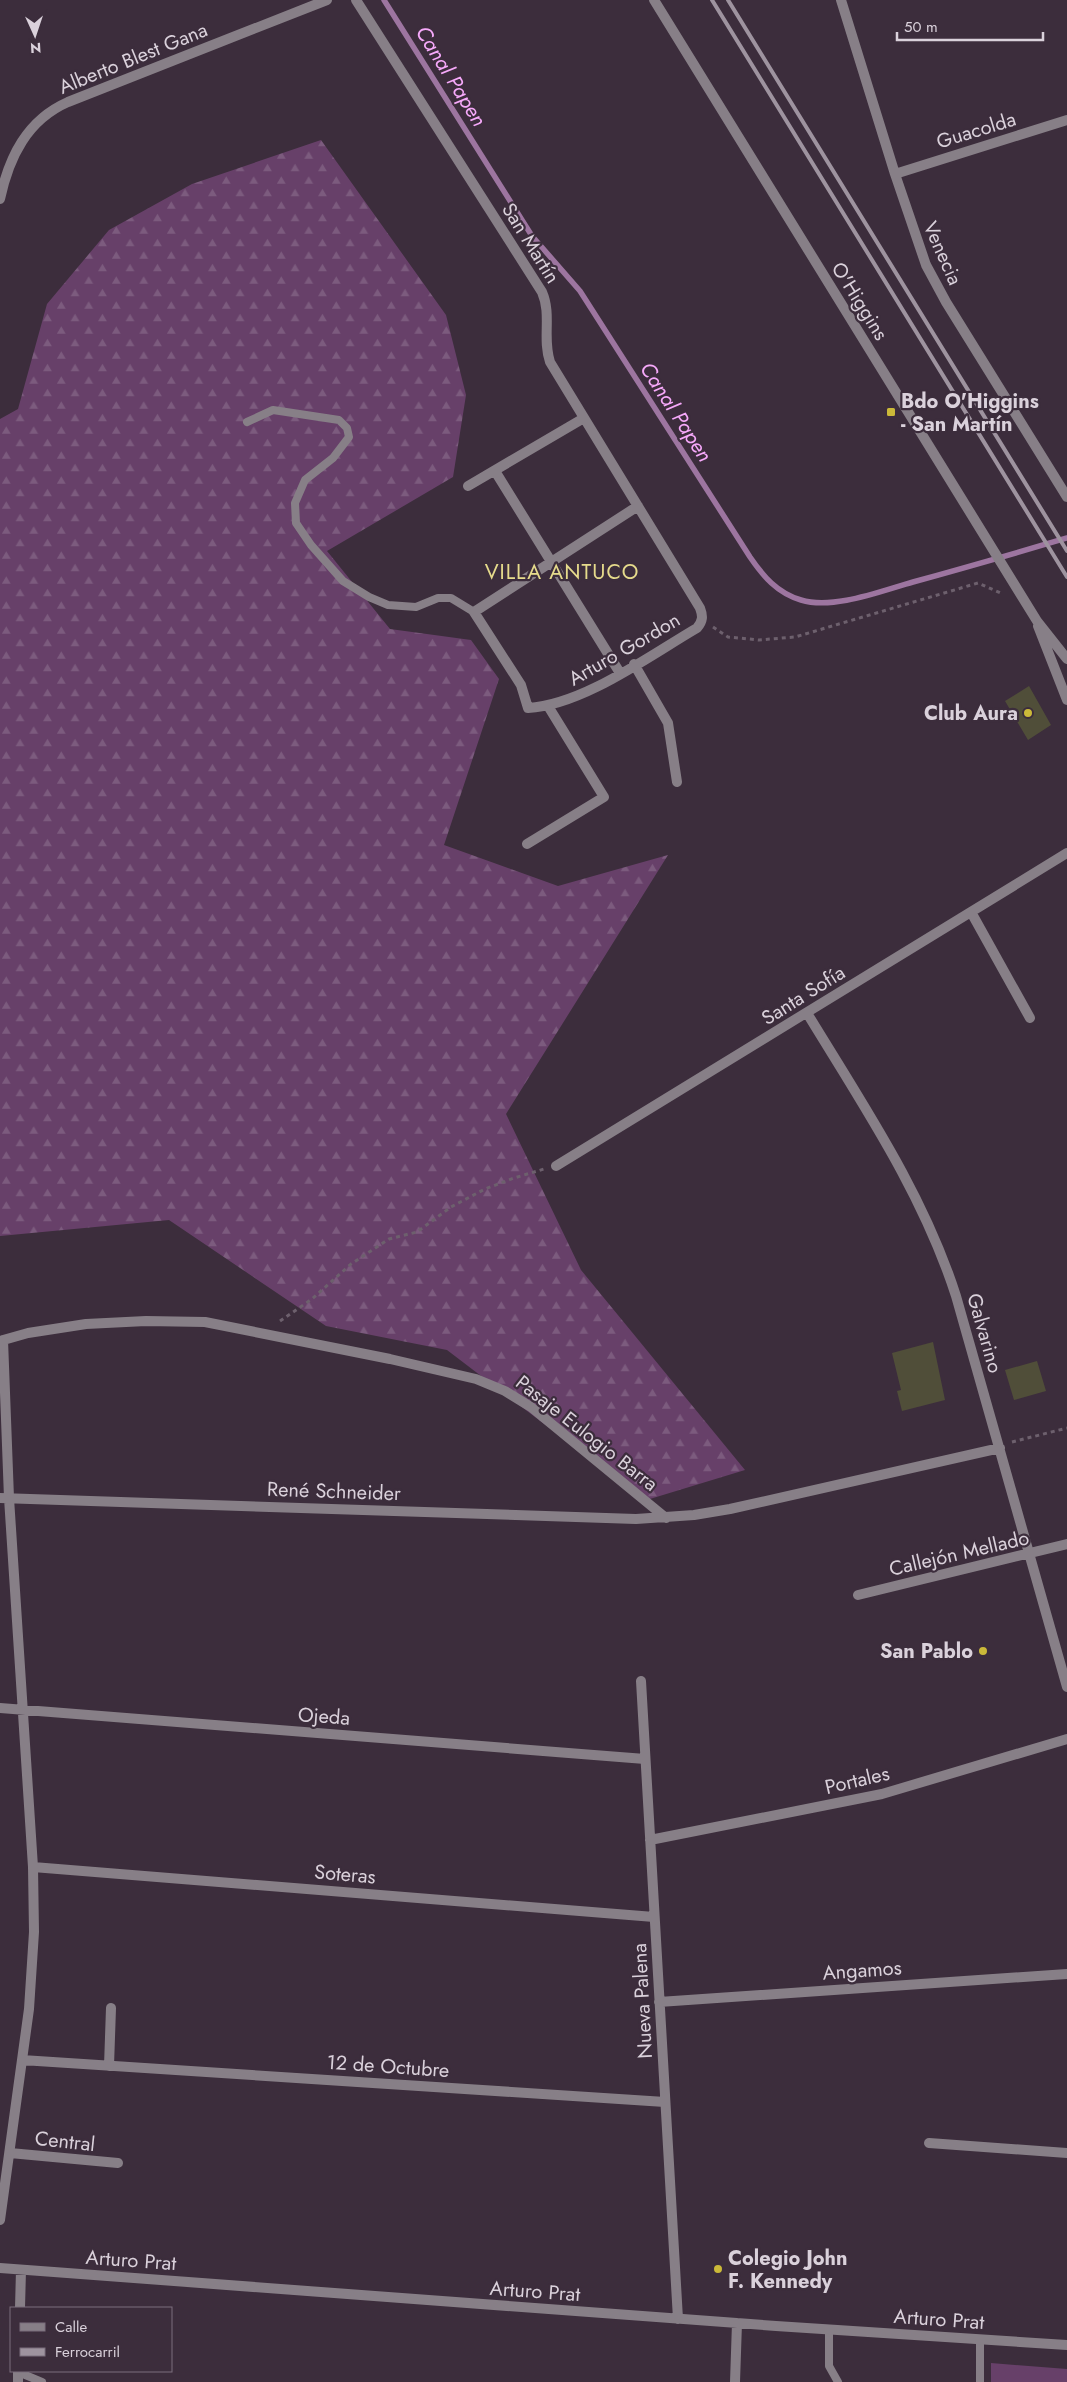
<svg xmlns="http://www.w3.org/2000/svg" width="1067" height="2382" viewBox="0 0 1067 2382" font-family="Jost,sans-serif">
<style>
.forest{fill:url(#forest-firs)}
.garden{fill:#674069}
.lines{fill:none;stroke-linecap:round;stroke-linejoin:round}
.stream{stroke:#9d75a0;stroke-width:5.5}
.building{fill:#504e39}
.path{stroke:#6d606d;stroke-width:3;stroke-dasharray:4 4;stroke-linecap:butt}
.service{stroke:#877f87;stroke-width:8}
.minor{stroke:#877f87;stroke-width:10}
.tertiary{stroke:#877f87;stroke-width:10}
.rail{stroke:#9e939f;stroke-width:4}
.poi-dot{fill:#cbb939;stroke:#3c2d3c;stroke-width:2}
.labels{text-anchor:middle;stroke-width:4.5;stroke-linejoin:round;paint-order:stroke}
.street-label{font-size:20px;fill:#dad1db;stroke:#3c2d3c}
.poi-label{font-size:20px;font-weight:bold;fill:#dad1db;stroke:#3c2d3c;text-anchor:start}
.water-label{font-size:21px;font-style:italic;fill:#f6a9fa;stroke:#3c2d3c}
.neighbourhood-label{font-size:21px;letter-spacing:1px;fill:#e6db8c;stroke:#3c2d3c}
</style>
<defs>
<pattern id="forest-firs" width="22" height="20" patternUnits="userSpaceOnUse" patternTransform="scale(1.25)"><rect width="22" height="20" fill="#674069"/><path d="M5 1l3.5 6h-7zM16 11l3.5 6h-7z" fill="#7c5b7e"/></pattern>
</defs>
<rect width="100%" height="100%" fill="#3c2d3c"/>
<path class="forest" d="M 321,140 L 446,315 L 466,395 L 453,477 L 327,551 L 390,629 L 471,640 L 499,679 L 444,845 L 558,886 L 668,855 L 506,1114 L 581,1270 L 745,1470 L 640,1502 L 581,1452 L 447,1350 L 326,1326 L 169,1220 L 0,1236 L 0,419 L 18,409 L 47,304 L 109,230 L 192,184 Z"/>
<path class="garden" d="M 991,2363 L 1067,2369 L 1067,2382 L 991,2382 Z"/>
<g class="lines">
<path class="stream" d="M 384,0 L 532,236 L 580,291 L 750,557 C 763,576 777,593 801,600 C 833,610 881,591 913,582 C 964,568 1016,553 1067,538"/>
</g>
<path class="building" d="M 1029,686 L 1051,725 L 1028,740 L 1005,701 Z
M 933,1342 L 945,1400 L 902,1411 L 897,1391 L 901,1390 L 892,1353 Z
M 1037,1361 L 1046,1391 L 1014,1400 L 1005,1370 Z"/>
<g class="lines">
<path class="path" d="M 713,627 L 728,637 L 759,640 L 795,637 L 978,583 L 1003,594
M 280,1321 L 312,1299 L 351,1264 L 389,1239 L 417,1232 L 451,1207 L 485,1189 L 514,1178 L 544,1169
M 1012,1442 L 1067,1428"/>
<path class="service" d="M 247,422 L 273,410 L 339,420 L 347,428 L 349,437 L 333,458 L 305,480 L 295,503 L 296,523 L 311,545 L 343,581 L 369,597 L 388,605 L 416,607 L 438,598 L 451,598 L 474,612
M 829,2330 L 829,2366 L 838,2382
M 18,2372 L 42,2382
M 980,2382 L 980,2340"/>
<path class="minor" d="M 356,0 L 542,292 C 552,315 542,338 550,362 L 700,608 C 703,616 703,621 697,628 C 649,656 583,705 528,708 L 521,685 L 474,612 L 638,506
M 841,0 L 895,174 L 926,265 L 946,302 L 1067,497
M 895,174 L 1067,120
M 0,199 C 9,157 27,120 68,102 L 327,0
M 495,471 L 620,673
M 468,486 L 584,418
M 634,664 L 668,723 L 677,782
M 527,844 L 604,797 L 548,706
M 971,912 L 1030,1018
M 807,1013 C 863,1105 923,1193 956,1296 L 1067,1687
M 556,1166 L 1067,853
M 0,1341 L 28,1333 L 86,1324 L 146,1321 L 205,1322 L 390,1359 L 476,1379 L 505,1391 L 531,1407 L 666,1518
M 0,1498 L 636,1519 L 694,1515 L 730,1509 L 1000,1448
M 858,1595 L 1067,1544
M 641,1681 L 678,2319
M 0,1708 L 645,1759
M 650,1840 L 882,1794 L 1067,1739
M 33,1867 L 654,1917
M 659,2002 L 1067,1974
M 22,2060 L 665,2102
M 109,2066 L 111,2008
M 929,2143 L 1067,2153
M 10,2153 L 118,2163
M 0,2220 L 29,2009 L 34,1932 L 33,1867 L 9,1498 L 3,1340
M 0,2268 L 776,2326 L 1067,2345
M 20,2308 L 21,2270
M 18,2382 L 18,2371
M 735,2382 L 737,2323"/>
<path class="tertiary" d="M 654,0 L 1037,621 L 1067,659
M 1038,626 L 1067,700"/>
<path class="rail" d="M 712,0 L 1067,577
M 728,0 L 1067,551"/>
</g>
<g class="poi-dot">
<rect x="886" y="407" width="10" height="10" rx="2.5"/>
<circle cx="1028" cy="713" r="5"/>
<circle cx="983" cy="1651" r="5"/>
<circle cx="718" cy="2269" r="5"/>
</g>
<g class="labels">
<g class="street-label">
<text transform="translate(133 58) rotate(-22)" y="7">Alberto Blest Gana</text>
<text transform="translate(976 130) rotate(-17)" y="7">Guacolda</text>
<text transform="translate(531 243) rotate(58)" y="7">San Martín</text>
<text transform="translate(943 253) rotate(66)" y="7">Venecia</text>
<text transform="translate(860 301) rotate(58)" y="7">O'Higgins</text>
<text transform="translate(624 649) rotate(-30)" y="7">Arturo Gordon</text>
<text transform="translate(803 995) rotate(-32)" y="7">Santa Sofía</text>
<text transform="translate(985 1333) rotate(74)" y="7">Galvarino</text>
<text transform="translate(587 1433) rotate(38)" y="7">Pasaje Eulogio Barra</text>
<text transform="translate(334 1491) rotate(2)" y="7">René Schneider</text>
<text transform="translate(959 1553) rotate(-13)" y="7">Callejón Mellado</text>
<text transform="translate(324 1716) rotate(4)" y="7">Ojeda</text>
<text transform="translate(857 1780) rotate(-13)" y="7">Portales</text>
<text transform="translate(345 1874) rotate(5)" y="7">Soteras</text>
<text transform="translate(862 1970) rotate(-4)" y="7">Angamos</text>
<text transform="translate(642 2001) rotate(-93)" y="7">Nueva Palena</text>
<text transform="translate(388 2066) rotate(4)" y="7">12 de Octubre</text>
<text transform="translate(65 2141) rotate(6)" y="7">Central</text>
<text transform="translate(131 2260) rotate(4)" y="7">Arturo Prat</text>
<text transform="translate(535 2291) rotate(4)" y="7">Arturo Prat</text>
<text transform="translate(939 2319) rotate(4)" y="7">Arturo Prat</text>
</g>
<g class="poi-label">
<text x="901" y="408">Bdo O'Higgins<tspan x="901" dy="23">- San Martín</tspan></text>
<text x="1018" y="720" text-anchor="end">Club Aura</text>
<text x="973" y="1658" text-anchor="end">San Pablo</text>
<text x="728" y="2265">Colegio John<tspan x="728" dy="23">F. Kennedy</tspan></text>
</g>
<g class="water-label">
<text transform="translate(451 76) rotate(58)" y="7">Canal Papen</text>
<text transform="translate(676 412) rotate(57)" y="7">Canal Papen</text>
</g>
<g class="neighbourhood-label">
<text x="562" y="579">VILLA ANTUCO</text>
</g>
</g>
<rect x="10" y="2307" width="162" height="65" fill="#3c2d3c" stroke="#7b6f7c"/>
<rect x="20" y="2323" width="25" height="8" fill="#877f87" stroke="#7b6f7c"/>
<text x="55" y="2332" font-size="15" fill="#dad1db">Calle</text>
<rect x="20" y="2348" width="25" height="8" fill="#9e939f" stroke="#7b6f7c"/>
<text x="55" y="2357" font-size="15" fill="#dad1db">Ferrocarril</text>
<g transform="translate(35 35) rotate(177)" stroke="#3c2d3c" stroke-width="4" paint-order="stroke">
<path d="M0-4L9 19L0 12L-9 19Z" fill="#dad1db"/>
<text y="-8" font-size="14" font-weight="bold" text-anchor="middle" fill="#dad1db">N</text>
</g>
<path d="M897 32v8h146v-8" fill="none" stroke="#dad1db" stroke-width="2.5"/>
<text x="904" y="32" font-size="15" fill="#dad1db" stroke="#3c2d3c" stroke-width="4" paint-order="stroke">50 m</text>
</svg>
